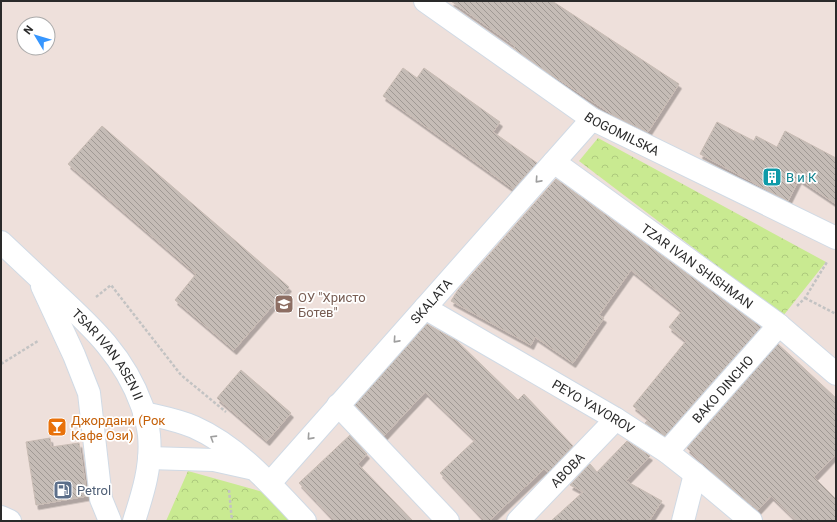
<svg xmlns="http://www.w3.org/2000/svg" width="837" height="522" viewBox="0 0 837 522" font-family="Roboto,sans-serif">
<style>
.park{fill:url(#park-crowns)}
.building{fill:url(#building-back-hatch);stroke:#c9bcb4;filter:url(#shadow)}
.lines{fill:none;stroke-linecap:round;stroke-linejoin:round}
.minor-casing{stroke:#d0dae5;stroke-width:24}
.path{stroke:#c3c3c3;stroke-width:2.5;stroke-dasharray:3 2;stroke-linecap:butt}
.minor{stroke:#fff;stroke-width:22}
.oneway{stroke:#9f9f9f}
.labels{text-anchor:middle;stroke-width:3.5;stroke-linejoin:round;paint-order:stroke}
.street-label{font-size:13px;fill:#2a2a2a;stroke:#fff}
.culture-label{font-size:13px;fill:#0d838f;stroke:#fff;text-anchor:start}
.education-label{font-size:13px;fill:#785e54;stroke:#fff;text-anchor:start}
.food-label{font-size:13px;fill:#c56008;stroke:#fff;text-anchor:start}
.service-label{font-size:13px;fill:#4e5e75;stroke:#fff;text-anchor:start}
</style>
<defs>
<pattern id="park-crowns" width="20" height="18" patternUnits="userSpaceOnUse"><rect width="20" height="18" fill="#c9ea91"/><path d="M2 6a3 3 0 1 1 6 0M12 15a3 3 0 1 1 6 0" fill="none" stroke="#adc97d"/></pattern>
<pattern id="building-back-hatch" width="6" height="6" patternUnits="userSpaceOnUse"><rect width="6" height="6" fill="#c5bcb6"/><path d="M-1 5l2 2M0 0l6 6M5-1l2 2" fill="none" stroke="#a09994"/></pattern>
<filter id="shadow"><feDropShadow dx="2.5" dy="4.5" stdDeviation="0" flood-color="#0004"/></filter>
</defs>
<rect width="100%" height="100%" fill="#eee0db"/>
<path class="park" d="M 598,138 L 826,262 L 783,316 L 579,161 Z
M 188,471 L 270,494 L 295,521 L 166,521 Z"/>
<path class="building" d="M 451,1 L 552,1 L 679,84 L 648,132 L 613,115 L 543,69 L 513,48 L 515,46 Z
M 403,68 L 417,78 L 424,68 L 500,122 L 493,132 L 537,163 L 513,189 L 383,96 Z
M 717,122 L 754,141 L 756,136 L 777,147 L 785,131 L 836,158 L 836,204 L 799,179 L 788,201 L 700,154 Z
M 102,126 L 289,287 L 234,350 L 175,300 L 196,274 L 68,164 Z
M 556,179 L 761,327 L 665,436 L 645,423 L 649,419 L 633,406 L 686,341 L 669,327 L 682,311 L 631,270 L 599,315 L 604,318 L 573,363 L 535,337 L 531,345 L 451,301 L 458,290 Z
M 427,324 L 457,341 L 518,400 L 524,394 L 573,446 L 548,472 L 544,469 L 489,521 L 485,521 L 440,473 L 475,440 L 425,392 L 384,436 L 355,405 Z
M 778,344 L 836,398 L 836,454 L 814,477 L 836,499 L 836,521 L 797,521 L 771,496 L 758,510 L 719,478 L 687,448 Z
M 241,370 L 291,413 L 267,441 L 217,398 Z
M 350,435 L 367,454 L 358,464 L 413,521 L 335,521 L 299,483 Z
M 50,438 L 51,447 L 79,443 L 87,496 L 36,505 L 26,442 Z
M 627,441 L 650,456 L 626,481 L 662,501 L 649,521 L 551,521 L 583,492 L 570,485 L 590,464 L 597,472 Z"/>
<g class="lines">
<g class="minor-casing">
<g id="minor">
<path id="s1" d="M 425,1 L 592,119 L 836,238"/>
<path id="s2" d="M 554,162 L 779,325 L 836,374"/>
<path id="s3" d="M 1,242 C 18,258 35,274 52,290 C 90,325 124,355 142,406 C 145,415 148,425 149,435 C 152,465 143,493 134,521"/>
<path d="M 42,286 L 74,355 L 89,393 L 101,499 L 110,521"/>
<path id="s4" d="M 425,308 L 616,419 L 667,452 L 695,474 L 751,521"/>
<path d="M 338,405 L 448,521"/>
<path d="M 144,413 C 161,417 178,420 194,427 C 239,447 272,486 305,521"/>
<path id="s5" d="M 667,452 L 779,325"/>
<path d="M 149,458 L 214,460 L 250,468"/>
<path id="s6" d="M 270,483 L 592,119"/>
<path d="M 1,517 L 10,521"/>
<path id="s7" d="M 518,521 L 616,419"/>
<path d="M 683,521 L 695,474"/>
</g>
</g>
<path class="path" d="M 96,297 L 111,285 L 181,375 L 226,412
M 805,298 L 836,314
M 797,306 L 805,298 L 827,262
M 1,364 L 38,341
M 229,490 L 232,521"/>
<use href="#minor" class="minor"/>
</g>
<defs><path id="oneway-chevron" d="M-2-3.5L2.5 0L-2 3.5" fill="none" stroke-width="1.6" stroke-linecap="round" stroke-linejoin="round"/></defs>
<g class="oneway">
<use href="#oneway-chevron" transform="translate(538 180) rotate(132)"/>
<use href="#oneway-chevron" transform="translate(396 340) rotate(132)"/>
<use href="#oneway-chevron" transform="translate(310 437) rotate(132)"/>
<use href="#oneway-chevron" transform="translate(213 438) rotate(-148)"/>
</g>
<defs>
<g id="building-square" transform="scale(1)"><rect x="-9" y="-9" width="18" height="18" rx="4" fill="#0f9aa8" stroke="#fff"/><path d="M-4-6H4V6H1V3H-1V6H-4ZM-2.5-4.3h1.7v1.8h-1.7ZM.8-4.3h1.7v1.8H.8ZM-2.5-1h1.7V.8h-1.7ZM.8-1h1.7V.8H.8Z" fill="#fff"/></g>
<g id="school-square" transform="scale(1)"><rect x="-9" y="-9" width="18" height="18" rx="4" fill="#8d6e63" stroke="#fff"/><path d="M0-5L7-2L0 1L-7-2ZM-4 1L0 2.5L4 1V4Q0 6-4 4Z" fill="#fff"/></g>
<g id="bar-square" transform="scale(1)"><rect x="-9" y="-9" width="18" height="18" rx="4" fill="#e8710a" stroke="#fff"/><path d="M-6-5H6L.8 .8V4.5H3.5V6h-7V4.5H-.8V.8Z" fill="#fff"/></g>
<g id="fuel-square" transform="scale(1)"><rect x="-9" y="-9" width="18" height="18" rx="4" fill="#5c6f8a" stroke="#fff"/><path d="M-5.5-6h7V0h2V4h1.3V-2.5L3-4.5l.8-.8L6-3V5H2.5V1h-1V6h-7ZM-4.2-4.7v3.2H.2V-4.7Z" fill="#fff"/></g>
</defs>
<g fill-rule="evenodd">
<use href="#building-square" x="772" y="177"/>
<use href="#school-square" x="284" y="304"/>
<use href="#bar-square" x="57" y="427"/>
<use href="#fuel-square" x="63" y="490"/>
</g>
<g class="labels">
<g class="street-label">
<text dy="5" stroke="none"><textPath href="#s1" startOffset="238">BOGOMILSKA</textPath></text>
<text dy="5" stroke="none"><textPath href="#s2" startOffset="177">TZAR IVAN SHISHMAN</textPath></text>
<text dy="5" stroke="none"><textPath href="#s6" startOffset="243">SKALATA</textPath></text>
<text dy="5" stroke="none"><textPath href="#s3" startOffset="156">TSAR IVAN ASEN II</textPath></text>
<text dy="5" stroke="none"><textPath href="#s5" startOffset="84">BAKO DINCHO</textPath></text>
<text dy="5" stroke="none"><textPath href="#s4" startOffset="195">PEYO YAVOROV</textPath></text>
<text dy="5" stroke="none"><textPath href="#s7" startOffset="71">ABOBA</textPath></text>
</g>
<g class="culture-label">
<text x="786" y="182">В и К</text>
</g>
<g class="education-label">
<text x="298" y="302">ОУ "Христо<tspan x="298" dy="15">Ботев"</tspan></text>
</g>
<g class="food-label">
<text x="71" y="425">Джордани (Рок<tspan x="71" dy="15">Кафе Ози)</tspan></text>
</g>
<g class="service-label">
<text x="77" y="495">Petrol</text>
</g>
</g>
<rect width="837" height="522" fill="none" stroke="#2a2a2a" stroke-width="4"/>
<g transform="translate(36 36) rotate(308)"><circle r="19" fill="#ffffff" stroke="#aaaaaa"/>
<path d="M0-3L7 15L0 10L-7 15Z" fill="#3696ff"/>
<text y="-6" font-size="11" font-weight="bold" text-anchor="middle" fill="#2a2a2a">N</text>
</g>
</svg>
